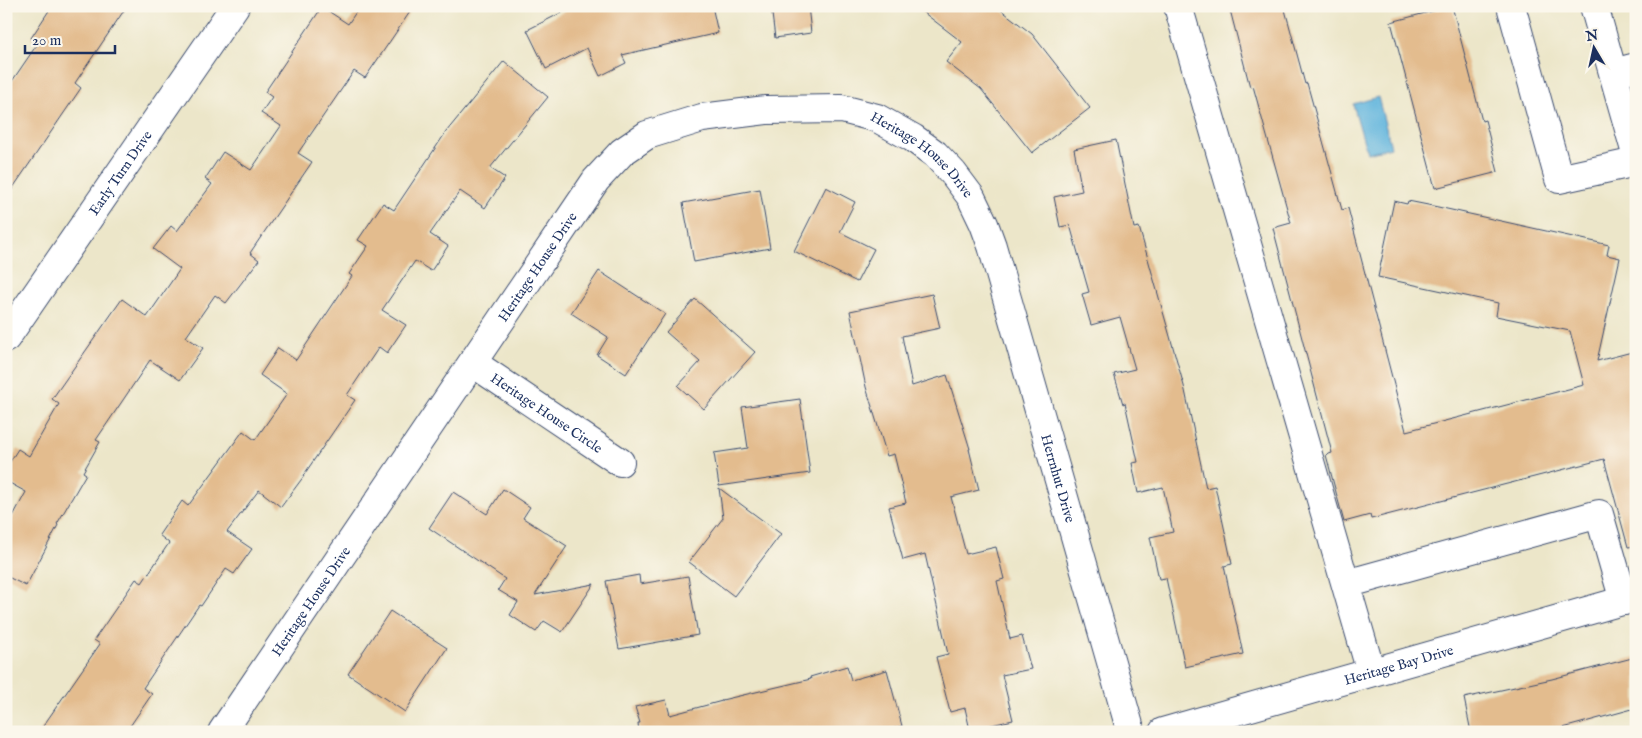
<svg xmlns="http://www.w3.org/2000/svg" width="1642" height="738" viewBox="0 0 1642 738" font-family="'IM FELL English',serif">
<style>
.water{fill:#62b5dd;stroke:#3e729e}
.building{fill:#e3bc8e}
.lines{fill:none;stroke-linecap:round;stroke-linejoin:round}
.minor-casing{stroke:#3a4a6e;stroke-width:30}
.major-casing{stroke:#3a4a6e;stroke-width:30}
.minor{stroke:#fff;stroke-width:28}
.major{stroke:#fff;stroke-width:28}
.labels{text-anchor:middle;stroke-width:5;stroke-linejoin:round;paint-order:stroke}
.street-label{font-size:14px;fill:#1b2f5e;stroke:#fbf7ec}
</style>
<rect width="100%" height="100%" fill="#fbf7ec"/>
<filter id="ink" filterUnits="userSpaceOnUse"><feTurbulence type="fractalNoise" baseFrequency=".02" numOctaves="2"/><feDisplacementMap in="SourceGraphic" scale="10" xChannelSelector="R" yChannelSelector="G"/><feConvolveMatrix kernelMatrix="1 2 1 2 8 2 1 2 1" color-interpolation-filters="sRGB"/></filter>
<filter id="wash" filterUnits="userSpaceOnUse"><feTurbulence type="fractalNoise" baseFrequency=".0096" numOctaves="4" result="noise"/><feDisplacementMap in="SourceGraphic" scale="20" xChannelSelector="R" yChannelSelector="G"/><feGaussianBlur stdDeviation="1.12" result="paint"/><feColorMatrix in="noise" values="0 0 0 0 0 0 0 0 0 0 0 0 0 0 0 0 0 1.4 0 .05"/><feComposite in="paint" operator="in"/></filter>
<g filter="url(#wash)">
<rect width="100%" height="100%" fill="#ece6c9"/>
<path class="water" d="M 1378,97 L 1391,147 L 1367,153 L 1353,104 Z"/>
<g id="blocks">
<path class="building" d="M 52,6 L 127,6 L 75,83 L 81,88 L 6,198 L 6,90 L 38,43 L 31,38 Z
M 360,6 L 414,6 L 365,78 L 354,71 L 298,153 L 312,162 L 250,253 L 259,260 L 226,303 L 215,295 L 186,337 L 203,348 L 180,380 L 150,360 L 96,440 L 100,442 L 83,472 L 86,474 L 57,524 L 58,525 L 26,586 L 6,576 L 6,529 L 26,492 L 6,481 L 6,468 L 18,449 L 29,456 L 59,404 L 52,399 L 122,299 L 147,317 L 180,269 L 153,249 L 171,226 L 177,231 L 212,184 L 205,179 L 223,152 L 251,170 L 281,126 L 261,113 L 272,97 L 265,92 L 322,7 L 348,24 Z
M 575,6 L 712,6 L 718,33 L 622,55 L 626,63 L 600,76 L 587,48 L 546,69 L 527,30 Z
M 771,6 L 808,6 L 811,33 L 775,38 Z
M 915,6 L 996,6 L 1032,34 L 1090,108 L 1032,153 L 981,89 L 946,62 L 962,42 Z
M 1229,6 L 1284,6 L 1305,84 L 1307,83 L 1342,210 L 1348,208 L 1406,431 L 1584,385 L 1570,331 L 1496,316 L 1498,303 L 1378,277 L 1394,201 L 1407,204 L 1408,201 L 1438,207 L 1609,245 L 1607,255 L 1620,258 L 1597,361 L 1636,351 L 1636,546 L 1628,547 L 1604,459 L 1371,519 L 1370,515 L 1344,522 L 1326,455 L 1332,453 L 1273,228 L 1291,223 L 1253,86 L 1250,87 Z
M 1452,6 L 1482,121 L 1485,120 L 1498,172 L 1435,188 L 1391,22 Z
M 504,61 L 548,97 L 490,168 L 505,178 L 485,208 L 460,191 L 430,234 L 448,246 L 431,271 L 415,261 L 382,310 L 406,325 L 387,353 L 379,347 L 347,395 L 355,400 L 303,476 L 304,476 L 281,507 L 259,490 L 227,532 L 252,549 L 234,574 L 226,569 L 201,606 L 199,605 L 143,688 L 152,694 L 126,732 L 39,732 L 100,644 L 94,640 L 136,579 L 142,583 L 169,543 L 159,535 L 182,501 L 188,506 L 243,431 L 255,440 L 287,394 L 260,375 L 278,348 L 296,360 L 352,276 L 349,274 L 368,246 L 358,240 L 383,203 L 394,210 L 446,132 Z
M 1116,140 L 1134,228 L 1139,227 L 1184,386 L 1206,488 L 1215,486 L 1232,564 L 1224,566 L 1243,654 L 1185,667 L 1166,578 L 1159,579 L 1150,537 L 1173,532 L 1163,487 L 1138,493 L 1132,463 L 1138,462 L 1125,403 L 1123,404 L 1114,374 L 1135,369 L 1120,317 L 1091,325 L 1082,294 L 1089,292 L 1070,225 L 1060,227 L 1054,197 L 1082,191 L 1074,149 Z
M 826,187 L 855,202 L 840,232 L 874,249 L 857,282 L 794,251 Z
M 760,189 L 770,248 L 694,262 L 683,203 Z
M 599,271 L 665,314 L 626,374 L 597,355 L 608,337 L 571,313 Z
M 932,294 L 940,328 L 902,336 L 912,386 L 947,375 L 970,449 L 969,449 L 979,490 L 951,497 L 966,554 L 996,547 L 1004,579 L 997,581 L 1010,639 L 1022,636 L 1031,669 L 1002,675 L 1013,720 L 970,730 L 965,708 L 950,712 L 936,657 L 948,654 L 925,554 L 903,560 L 889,507 L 906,503 L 894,454 L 887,456 L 866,387 L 850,311 Z
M 695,299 L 755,352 L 704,409 L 678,386 L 700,362 L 666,332 Z
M 800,399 L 810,473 L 719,486 L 714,453 L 748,448 L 742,407 Z
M 719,488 L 781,534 L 734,596 L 689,562 L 723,518 Z
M 503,489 L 530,507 L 523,518 L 567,546 L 535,595 L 594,584 L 562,632 L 544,621 L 536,632 L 510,615 L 518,602 L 498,590 L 505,579 L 429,528 L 453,492 L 487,514 Z
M 639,575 L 640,584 L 688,576 L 698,635 L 619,649 L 606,581 Z
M 390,611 L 447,648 L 405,712 L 348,674 Z
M 1636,657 L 1636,708 L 1563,728 L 1564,732 L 1471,732 L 1464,698 L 1552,679 Z
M 847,666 L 851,680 L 887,670 L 902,726 L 883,732 L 639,732 L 638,723 L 640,723 L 635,707 L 666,700 L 670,715 L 722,701 L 722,700 L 811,679 L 810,677 Z"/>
</g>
</g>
<g filter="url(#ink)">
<use href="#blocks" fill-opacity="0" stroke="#3a4a6e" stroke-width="1"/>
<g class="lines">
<g class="minor-casing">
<g id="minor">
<path d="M 1178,6 L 1371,672"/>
<path d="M 1511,6 L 1559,179 L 1636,162"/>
<path id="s1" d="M 6,338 L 235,6"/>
<path id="s2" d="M 473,363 L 620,462"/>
<path d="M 1346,584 L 1599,514 L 1624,601"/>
<path id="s3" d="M 222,732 L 596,180 L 622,152 L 647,135 L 702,118 L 766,110 L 842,109 L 877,118 L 913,138 L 935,154 L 953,173 L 971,197 L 984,224 L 992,246 L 1131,732"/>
<path id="s4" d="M 1163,732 L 1636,597"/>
</g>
</g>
<g class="major-casing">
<path id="major" d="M 1594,6 L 1636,154
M 1613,73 L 1636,67"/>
</g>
<use href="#minor" class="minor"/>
<use href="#major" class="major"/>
</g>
</g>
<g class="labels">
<g class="street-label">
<text dy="5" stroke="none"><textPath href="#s3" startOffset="1028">Heritage House Drive</textPath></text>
<text dy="5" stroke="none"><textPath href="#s1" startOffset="201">Early Turn Drive</textPath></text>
<text dy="5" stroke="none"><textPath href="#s3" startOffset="562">Heritage House Drive</textPath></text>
<text dy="5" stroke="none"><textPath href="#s2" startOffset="89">Heritage House Circle</textPath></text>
<text dy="5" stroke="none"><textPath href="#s3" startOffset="1389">Herrnhut Drive</textPath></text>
<text dy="5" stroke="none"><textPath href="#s3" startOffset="158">Heritage House Drive</textPath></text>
<text dy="5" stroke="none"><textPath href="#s4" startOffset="245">Heritage Bay Drive</textPath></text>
</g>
</g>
<rect width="1642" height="738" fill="none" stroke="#fbf7ec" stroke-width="25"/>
<g transform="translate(1594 48) rotate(351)" stroke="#fbf7ec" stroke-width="4" paint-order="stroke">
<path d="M0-4L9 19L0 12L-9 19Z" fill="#1b2f5e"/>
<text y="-8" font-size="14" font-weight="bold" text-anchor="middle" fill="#1b2f5e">N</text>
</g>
<path d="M25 45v8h90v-8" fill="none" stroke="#1b2f5e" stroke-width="2.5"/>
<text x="32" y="45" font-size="15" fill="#1b2f5e" stroke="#fbf7ec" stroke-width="4" paint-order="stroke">20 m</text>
</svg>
